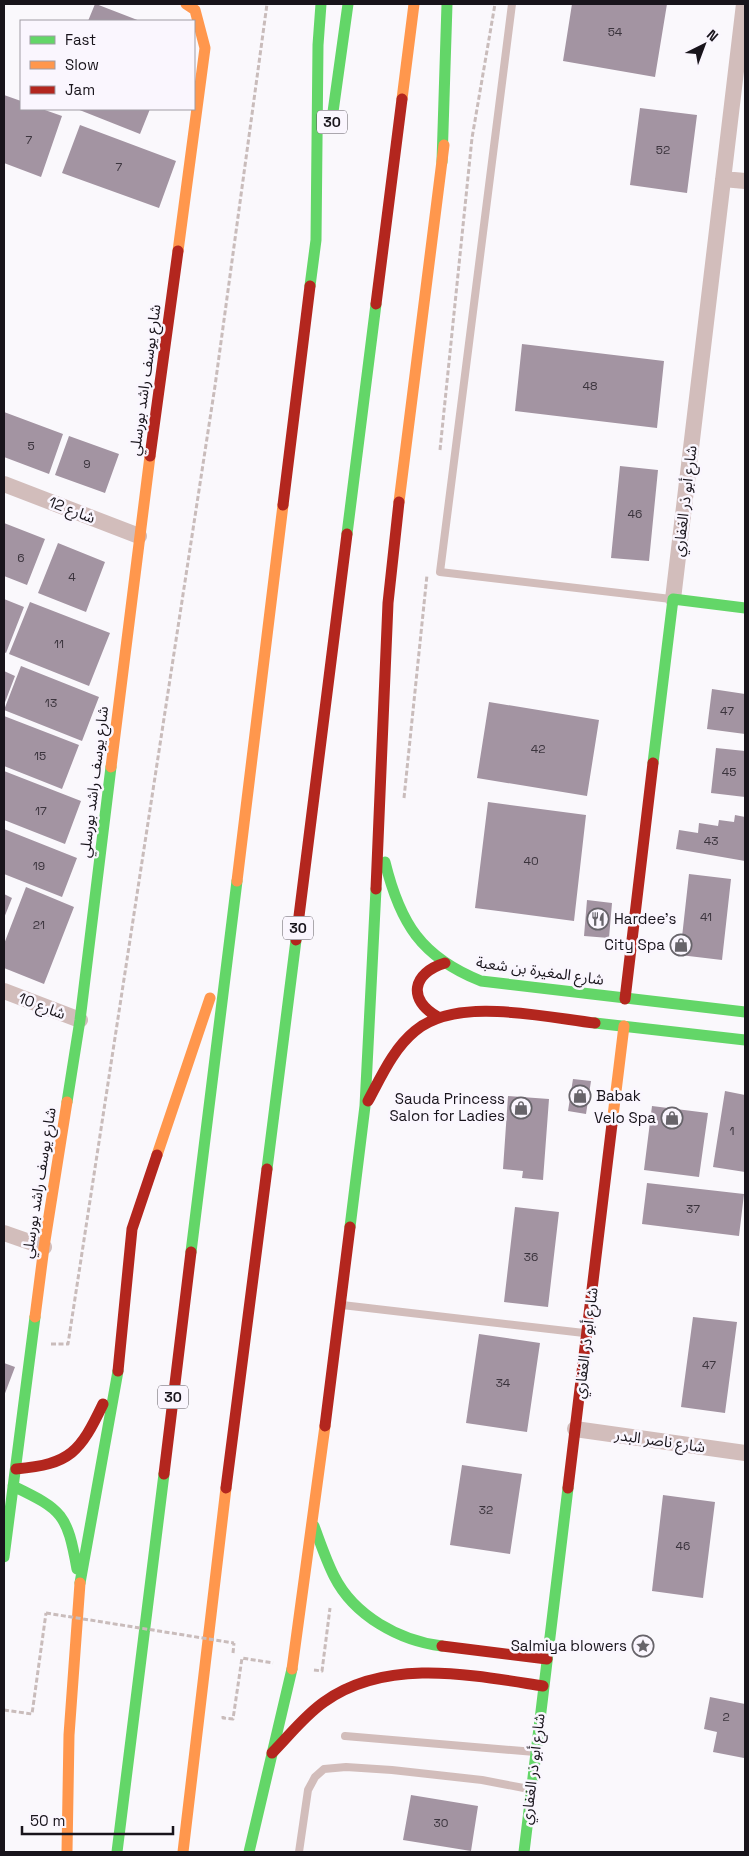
<svg xmlns="http://www.w3.org/2000/svg" width="749" height="1856" viewBox="0 0 749 1856" font-family="'Space Grotesk','Noto Sans Arabic',sans-serif">
<style>
.building{fill:#a394a2}
.lines{fill:none;stroke-linecap:round;stroke-linejoin:round}
.path{stroke:#c9bcbb;stroke-width:3;stroke-dasharray:5 2.5;stroke-linecap:butt}
.lane{stroke:#d2bdbb;stroke-width:8}
.street{stroke:#d2bdbb;stroke-width:16}
.fast{stroke:#63d668;stroke-width:11}
.slow{stroke:#ff974d;stroke-width:11}
.jam{stroke:#b3261e;stroke-width:11}
.path-bridge{stroke:#c9bcbb;stroke-width:3;stroke-dasharray:5 2.5;stroke-linecap:butt}
.labels{text-anchor:middle;stroke-width:5;stroke-linejoin:round;paint-order:stroke}
.number-label{font-size:12px;fill:#3b343d}
.shield{fill:#faf6fe;stroke:#5c585f;stroke-width:1}
.shield-label{font-size:14px;font-weight:bold;fill:#18141b}
.street-label{font-size:15px;fill:#18141b;stroke:#faf6fe}
.poi-label{font-size:15px;fill:#18141b;stroke:#faf6fe;text-anchor:end}
</style>
<rect width="100%" height="100%" fill="#faf8fc"/>
<path class="building" d="M 95,4 L 96,4 L 140,21 L 88,21 Z
M 572,4 L 667,4 L 655,77 L 563,61 Z
M 4,95 L 21,101 L 21,109 L 42,109 L 62,116 L 41,177 L 4,163 Z
M 640,108 L 697,115 L 687,193 L 630,185 Z
M 77,109 L 150,109 L 140,134 Z
M 80,125 L 176,161 L 159,208 L 62,173 Z
M 522,344 L 664,361 L 657,428 L 515,411 Z
M 4,412 L 63,434 L 49,474 L 4,457 Z
M 69,436 L 119,454 L 105,493 L 55,475 Z
M 620,466 L 658,470 L 649,561 L 611,558 Z
M 4,523 L 45,539 L 27,585 L 4,576 Z
M 58,543 L 105,562 L 86,612 L 38,593 Z
M 4,599 L 24,607 L 6,653 L 4,652 Z
M 30,602 L 110,633 L 89,686 L 9,654 Z
M 21,666 L 99,697 L 82,741 L 4,710 Z
M 4,671 L 15,676 L 4,705 Z
M 712,689 L 745,694 L 745,734 L 707,729 Z
M 489,702 L 599,720 L 587,796 L 477,778 Z
M 4,716 L 79,745 L 62,789 L 4,766 Z
M 716,748 L 745,751 L 745,797 L 711,793 Z
M 4,771 L 81,801 L 65,844 L 4,820 Z
M 488,802 L 586,815 L 574,921 L 475,908 Z
M 735,815 L 745,817 L 745,861 L 676,849 L 679,830 L 698,833 L 699,823 L 718,826 L 719,820 L 734,822 Z
M 4,829 L 77,858 L 62,897 L 4,874 Z
M 689,874 L 731,879 L 722,960 L 680,955 Z
M 26,887 L 74,907 L 44,984 L 4,968 L 4,944 Z
M 4,894 L 12,898 L 4,918 Z
M 587,900 L 612,903 L 609,938 L 584,936 Z
M 573,1079 L 591,1081 L 586,1114 L 568,1111 Z
M 725,1091 L 745,1095 L 745,1172 L 713,1167 Z
M 508,1096 L 549,1099 L 543,1180 L 522,1178 L 523,1171 L 503,1169 Z
M 652,1106 L 708,1113 L 699,1177 L 644,1170 Z
M 647,1183 L 744,1194 L 739,1236 L 642,1224 Z
M 515,1207 L 559,1212 L 548,1307 L 504,1302 Z
M 693,1317 L 737,1322 L 725,1413 L 681,1407 Z
M 479,1334 L 540,1343 L 527,1432 L 466,1423 Z
M 4,1363 L 15,1367 L 4,1396 Z
M 462,1465 L 522,1474 L 510,1554 L 450,1545 Z
M 663,1495 L 715,1502 L 703,1598 L 652,1591 Z
M 710,1697 L 745,1704 L 744,1758 L 713,1752 L 717,1732 L 704,1729 Z
M 411,1795 L 478,1806 L 471,1851 L 403,1840 Z"/>
<g class="lines">
<path class="path" d="M 440,450 L 472,138 L 495,4
M 404,798 L 427,575
M 51,1344 L 68,1344 L 215,386 L 267,4
M 233,1653 L 234,1643
M 314,1670 L 322,1671 L 330,1608
M 4,1710 L 32,1714 L 46,1613
M 223,1716 L 223,1718 L 233,1719 L 242,1658 L 273,1663"/>
<path class="lane" d="M 512,4 L 440,572 L 671,599
M 342,1305 L 584,1333
M 345,1736 L 535,1752
M 299,1852 L 308,1790 L 315,1777 L 324,1769 L 346,1767 L 392,1770 L 482,1780 L 529,1789"/>
<path class="street" d="M 723,179 L 745,181
M 4,484 L 139,536
M 673,599 L 744,4
M 4,991 L 80,1020
M 4,1233 L 44,1247
M 575,1429 L 745,1453"/>
<path class="fast" d="M 332,119 L 348,4
M 442,162 L 447,4
M 310,286 L 316,240 L 318,45 L 321,4
M 347,534 L 376,304
M 653,763 L 673,599 L 745,608
M 385,862 C 400,923 421,957 481,981 L 745,1012
M 595,1023 L 745,1040
M 67,1102 L 80,1020 L 111,767
M 267,1169 L 296,940
M 350,1227 L 365,1106 L 376,889
M 191,1252 L 237,881
M 13,1486 C 63,1510 67,1514 77,1569
M 314,1526 C 320,1542 326,1560 334,1576 C 354,1616 400,1641 442,1646
M 4,1557 L 35,1317
M 80,1583 L 118,1371
M 117,1852 L 164,1474
M 249,1852 L 292,1669
M 524,1852 L 568,1488"/>
<path class="slow" d="M 402,99 L 414,4
M 178,251 L 205,48 L 195,10 L 186,4
M 399,502 L 444,145
M 111,767 L 150,456
M 237,881 L 283,505
M 612,1124 L 624,1026
M 157,1155 L 210,998
M 35,1317 L 44,1247 L 67,1102
M 292,1669 L 325,1426
M 67,1852 L 69,1735 L 80,1583
M 183,1852 L 226,1488"/>
<path class="jam" d="M 376,304 L 402,99
M 150,456 L 178,251
M 283,505 L 310,286
M 376,889 L 388,603 L 399,502
M 296,940 L 347,534
M 625,999 L 653,763
M 438,1017 C 407,1000 412,973 445,963
M 368,1101 C 381,1077 393,1049 415,1031 C 456,996 544,1017 595,1023
M 118,1371 L 132,1229 L 157,1155
M 325,1426 L 350,1227
M 16,1469 C 71,1464 80,1452 103,1404
M 164,1474 L 191,1252
M 226,1488 L 267,1169
M 568,1488 L 612,1124
M 442,1646 L 547,1659
M 272,1753 C 289,1736 304,1716 324,1702 C 387,1657 472,1675 543,1686"/>
<path class="path-bridge" d="M 46,1613 L 234,1643"/>
</g>
<defs>
<g id="restaurant-ring" transform="scale(1.125)"><circle r="9.5" fill="#faf6fe" stroke="#67646a" stroke-width="1.5"/><path d="M-5-6h1v4h1v-4h1v4h1v-4h1v5L-1.5 .5V6h-2V.5L-5-1ZM5-6V6H3V1.5H1.5Q1.5-4 5-6Z" fill="#67646a"/></g>
<g id="shop-ring" transform="scale(1.125)"><circle r="9.5" fill="#faf6fe" stroke="#67646a" stroke-width="1.5"/><path d="M-5-2.5h2.3a2.7 3.5 0 0 1 5.4 0H5L5.5 6h-11ZM-1.5-2.5h3a1.5 2.3 0 0 0-3 0Z" fill="#67646a"/></g>
<g id="sight-ring" transform="scale(1.125)"><circle r="9.5" fill="#faf6fe" stroke="#67646a" stroke-width="1.5"/><path d="M0-6L1.8-2.2L6-1.7L2.9 1.2L3.7 5.4L0 3.3L-3.7 5.4L-2.9 1.2L-6-1.7L-1.8-2.2Z" fill="#67646a"/></g>
</defs>
<g fill-rule="evenodd">
<use href="#restaurant-ring" x="598" y="919"/>
<use href="#shop-ring" x="681" y="945"/>
<use href="#shop-ring" x="580" y="1096"/>
<use href="#shop-ring" x="521" y="1108"/>
<use href="#shop-ring" x="672" y="1118"/>
<use href="#sight-ring" x="643" y="1646"/>
</g>
<g class="labels">
<g class="number-label">
<text x="615" y="36">54</text>
<text x="29" y="144">7</text>
<text x="663" y="154">52</text>
<text x="119" y="171">7</text>
<text x="590" y="390">48</text>
<text x="31" y="450">5</text>
<text x="87" y="468">9</text>
<text x="635" y="518">46</text>
<text x="21" y="562">6</text>
<text x="72" y="581">4</text>
<text x="59" y="648">11</text>
<text x="51" y="707">13</text>
<text x="727" y="715">47</text>
<text x="538" y="753">42</text>
<text x="40" y="760">15</text>
<text x="729" y="776">45</text>
<text x="41" y="815">17</text>
<text x="711" y="845">43</text>
<text x="531" y="865">40</text>
<text x="39" y="870">19</text>
<text x="706" y="921">41</text>
<text x="39" y="929">21</text>
<text x="732" y="1135">1</text>
<text x="693" y="1213">37</text>
<text x="531" y="1261">36</text>
<text x="709" y="1369">47</text>
<text x="503" y="1387">34</text>
<text x="486" y="1514">32</text>
<text x="683" y="1550">46</text>
<text x="726" y="1721">2</text>
<text x="441" y="1827">30</text>
</g>
<g class="shield">
<rect x="317" y="110.5" width="30" height="23" rx="4"/>
<rect x="283" y="916.5" width="30" height="23" rx="4"/>
<rect x="158" y="1385.5" width="30" height="23" rx="4"/>
</g>
<g class="shield-label">
<text x="332" y="127">30</text>
<text x="298" y="933">30</text>
<text x="173" y="1402">30</text>
</g>
<g class="street-label">
<text transform="translate(145 380) rotate(-82)" y="5">شارع يوسف راشد بورسلي</text>
<text transform="translate(685 501) rotate(-83)" y="5">شارع أبو ذر الغفاري</text>
<text transform="translate(72 510) rotate(21)" y="5">شارع 12</text>
<text transform="translate(94 782) rotate(-83)" y="5">شارع يوسف راشد بورسلي</text>
<text transform="translate(540 971) rotate(8)" y="5">شارع المغيرة بن شعبة</text>
<text transform="translate(42 1006) rotate(21)" y="5">شارع 10</text>
<text transform="translate(39 1183) rotate(-81)" y="5">شارع يوسف راشد بورسلي</text>
<text transform="translate(586 1343) rotate(-83)" y="5">شارع أبو ذر الغفاري</text>
<text transform="translate(660 1441) rotate(8)" y="5">شارع ناصر البدر</text>
<text transform="translate(533 1769) rotate(-83)" y="5">شارع أبو ذر الغفاري</text>
</g>
<g class="poi-label">
<text x="614" y="924" text-anchor="start">Hardee's</text>
<text x="665" y="950">City Spa</text>
<text x="596" y="1101" text-anchor="start">Babak</text>
<text x="505" y="1104">Sauda Princess<tspan x="505" dy="17">Salon for Ladies</tspan></text>
<text x="656" y="1123">Velo Spa</text>
<text x="627" y="1651">Salmiya blowers</text>
</g>
</g>
<rect width="749" height="1856" fill="none" stroke="#18141b" stroke-width="10"/>
<rect x="20" y="20" width="175" height="90" fill="#faf6fe" stroke="#a09ca3"/>
<rect x="30" y="36" width="25" height="8" fill="#63d668" stroke="#a09ca3"/>
<text x="65" y="45" font-size="15" fill="#18141b">Fast</text>
<rect x="30" y="61" width="25" height="8" fill="#ff974d" stroke="#a09ca3"/>
<text x="65" y="70" font-size="15" fill="#18141b">Slow</text>
<rect x="30" y="86" width="25" height="8" fill="#b3261e" stroke="#a09ca3"/>
<text x="65" y="95" font-size="15" fill="#18141b">Jam</text>
<g transform="translate(704 45) rotate(42)" stroke="#faf6fe" stroke-width="4" paint-order="stroke">
<path d="M0-4L9 19L0 12L-9 19Z" fill="#18141b"/>
<text y="-8" font-size="14" font-weight="bold" text-anchor="middle" fill="#18141b">N</text>
</g>
<path d="M22 1826v8h151v-8" fill="none" stroke="#18141b" stroke-width="2.5"/>
<text x="30" y="1826" font-size="15" fill="#18141b" stroke="#faf6fe" stroke-width="4" paint-order="stroke">50 m</text>
</svg>
